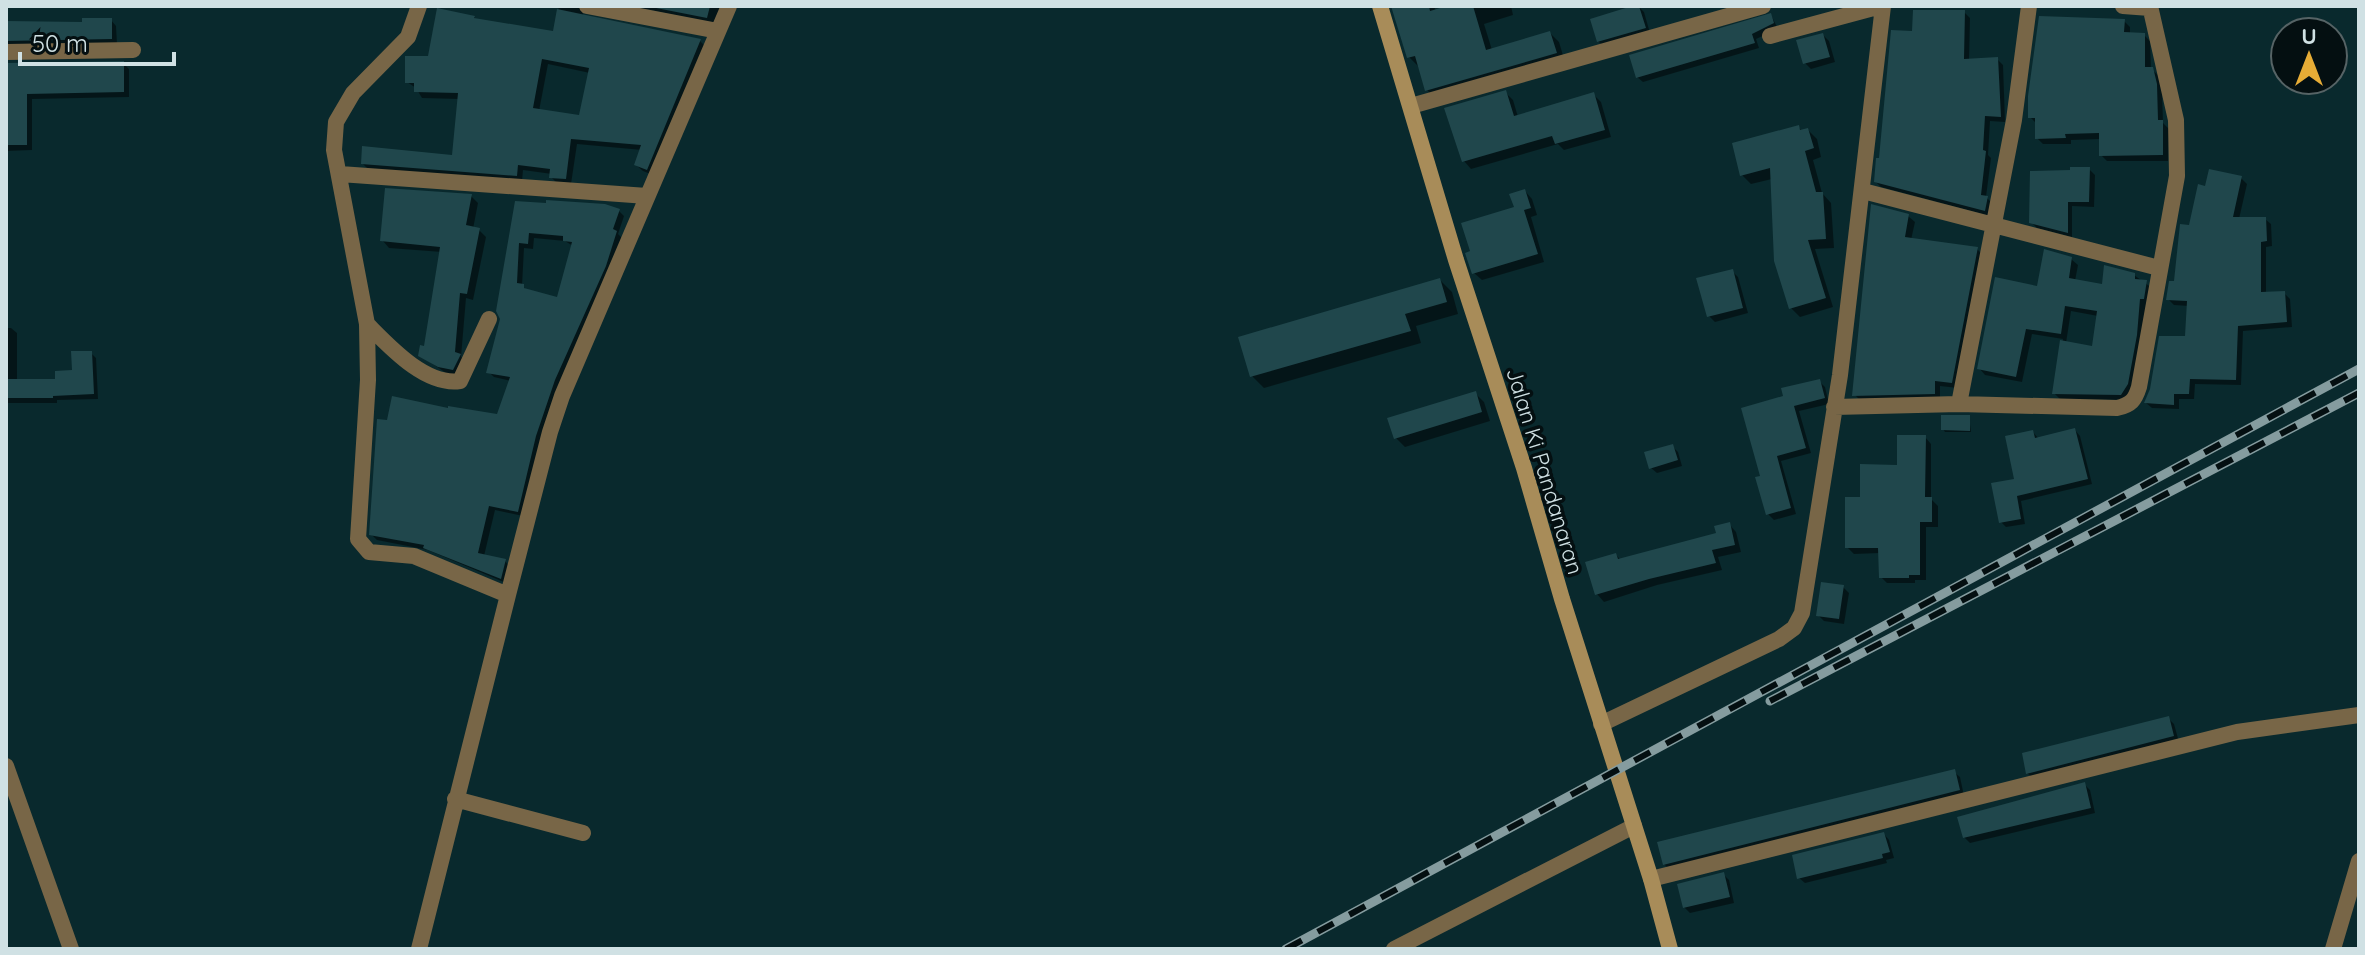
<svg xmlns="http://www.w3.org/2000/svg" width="2365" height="955" viewBox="0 0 2365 955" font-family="Quicksand,sans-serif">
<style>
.shadow{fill:#0007;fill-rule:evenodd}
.building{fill:#20474c;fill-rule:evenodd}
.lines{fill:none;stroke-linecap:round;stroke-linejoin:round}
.street{stroke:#786647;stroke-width:16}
.secondary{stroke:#a88c59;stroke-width:16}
.rail-casing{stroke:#859c9f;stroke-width:9}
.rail{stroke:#040f11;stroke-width:6;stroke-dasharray:18;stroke-linecap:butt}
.labels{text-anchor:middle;stroke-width:7;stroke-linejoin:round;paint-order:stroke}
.street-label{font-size:22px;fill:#d0e1e4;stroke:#040f11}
</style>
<rect width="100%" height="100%" fill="#09292d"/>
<path class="shadow" d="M 559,6 L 585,6 L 582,10 L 584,18 L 700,41 L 706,47 L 653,175 L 643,171 L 636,165 L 642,150 L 577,144 L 571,184 L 557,183 L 551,177 L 552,174 L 523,170 L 522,181 L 369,170 L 363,164 L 454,157 L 459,99 L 422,98 L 416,88 L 407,82 L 474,17 L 476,20 L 554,33 ZM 548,64 L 590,73 L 581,118 L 539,111 Z
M 631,6 L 725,6 L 718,24 Z
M 1393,6 L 1434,6 L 1436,11 L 1454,6 L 1511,6 L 1513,15 L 1484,24 L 1492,50 L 1550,33 L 1559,42 L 1565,62 L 1436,99 L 1427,90 L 1418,66 L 1409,57 Z
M 1638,6 L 1644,12 L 1650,33 L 1604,47 L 1598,41 Z
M 1964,12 L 1970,18 L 1969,61 L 1997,59 L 2003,65 L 2005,122 L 1990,121 L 1988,155 L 1991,158 L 1986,197 L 1993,204 L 1990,216 L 1881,187 L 1876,182 L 1914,33 Z
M 1771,15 L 1778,29 L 1756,39 L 1759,48 L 1643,82 L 1637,77 Z
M 111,20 L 116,26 L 117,44 L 6,49 L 6,23 L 84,24 Z
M 2124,21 L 2130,27 L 2130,34 L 2144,35 L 2150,41 L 2151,69 L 2158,75 L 2162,92 L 2163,123 L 2169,129 L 2168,161 L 2107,161 L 2101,155 L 2101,139 L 2071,140 L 2071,144 L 2043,144 L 2037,138 L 2037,124 L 2030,117 Z
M 1823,35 L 1829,41 L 1835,62 L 1811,69 L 1805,63 Z
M 123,63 L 129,69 L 129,97 L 32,99 L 32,150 L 6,151 L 6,65 Z
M 1506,93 L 1513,100 L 1518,117 L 1594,95 L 1601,102 L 1611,137 L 1564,150 L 1558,144 L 1471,169 L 1464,161 Z
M 1799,128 L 1802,131 L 1808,130 L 1817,139 L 1821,157 L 1813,160 L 1822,193 L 1831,203 L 1834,248 L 1815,249 L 1833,307 L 1800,317 L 1791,308 L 1772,179 L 1751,184 L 1742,175 Z
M 2089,169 L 2095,175 L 2094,207 L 2072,206 L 2072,237 L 2037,228 L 2031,222 Z
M 2241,178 L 2247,184 L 2239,219 L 2265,219 L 2271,224 L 2272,246 L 2266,247 L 2266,294 L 2284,293 L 2290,299 L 2292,327 L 2243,331 L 2241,385 L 2195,384 L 2194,399 L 2179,399 L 2179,409 L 2152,408 L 2146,403 L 2187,338 L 2189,306 L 2174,305 L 2168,299 L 2175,283 L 2191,228 L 2207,188 Z
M 1525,191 L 1532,199 L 1537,215 L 1531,217 L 1544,262 L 1482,280 L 1474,273 L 1516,209 Z
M 471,196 L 478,203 L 473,229 L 479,230 L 486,237 L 473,300 L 466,298 L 461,357 L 466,362 L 460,376 L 446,373 L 420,355 L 425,348 L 442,252 L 389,248 L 383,241 Z
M 517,203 L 619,211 L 624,216 L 618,234 L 622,238 L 523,516 L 495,510 L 484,556 L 505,561 L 510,567 L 506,583 L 428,550 L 377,540 L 371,534 L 388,422 L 449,411 L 499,416 L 511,381 L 494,377 L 489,372 L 502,319 ZM 534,238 L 565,241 L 573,246 L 559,299 L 529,292 L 522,286 L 524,248 L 533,249 Z
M 1908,216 L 1915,222 L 1911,240 L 1977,249 L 1983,255 L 1958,388 L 1940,386 L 1940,399 L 1861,401 L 1855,395 Z
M 2071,259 L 2078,265 L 2075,281 L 2104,286 L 2134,275 L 2152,288 L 2150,304 L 2146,304 L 2143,343 L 2129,400 L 2060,399 L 2054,393 L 2063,339 L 2032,334 L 2022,382 L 1985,375 L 1979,368 L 2039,288 ZM 2071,311 L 2098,316 L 2094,348 L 2066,343 Z
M 1732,271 L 1738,277 L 1748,313 L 1715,322 L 1709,316 Z
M 1440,280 L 1452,292 L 1458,314 L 1416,326 L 1421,343 L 1264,388 L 1252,376 Z
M 6,328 L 11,328 L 17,333 L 17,381 L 57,381 L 74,372 L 91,353 L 96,358 L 98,399 L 57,400 L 57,403 L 6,403 Z
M 1819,381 L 1825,387 L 1829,404 L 1799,411 L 1811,453 L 1781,461 L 1796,514 L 1774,520 L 1768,514 L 1762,477 L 1785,397 Z
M 1475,393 L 1484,402 L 1490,421 L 1405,447 L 1396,438 Z
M 1969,417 L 1971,432 L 1945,432 L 1943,429 Z
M 2075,430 L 2080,436 L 2092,484 L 2021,501 L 2025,524 L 2006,527 L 2001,522 L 2033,432 L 2038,438 Z
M 1925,437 L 1931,444 L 1931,499 L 1938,506 L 1938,527 L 1926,527 L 1926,580 L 1915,580 L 1915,583 L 1887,583 L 1881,577 L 1880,553 L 1854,554 L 1847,547 L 1862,499 L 1899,467 Z
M 1672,446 L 1678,452 L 1682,466 L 1657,473 L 1651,468 Z
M 1729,524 L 1736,532 L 1741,552 L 1718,557 L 1722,570 L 1657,585 L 1604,602 L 1597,594 L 1616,555 L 1621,560 L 1718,534 Z
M 1843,587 L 1849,593 L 1844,624 L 1824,621 L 1818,615 Z
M 2168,718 L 2174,724 L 2179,742 L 2033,778 L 2027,773 Z
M 1954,772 L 1960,777 L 1964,796 L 1670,870 L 1664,864 Z
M 2084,784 L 2090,790 L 2095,813 L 1970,843 L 1964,837 Z
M 1884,834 L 1889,840 L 1894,858 L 1886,860 L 1887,863 L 1805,883 L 1799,878 Z
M 1723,874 L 1729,880 L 1734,903 L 1690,913 L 1684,907 Z"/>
<path class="building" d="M 646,6 L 710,6 L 707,18 Z
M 1391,6 L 1429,6 L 1430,11 L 1447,6 L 1473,6 L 1486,50 L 1550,31 L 1557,53 L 1425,91 L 1415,56 L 1407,58 Z
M 1632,6 L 1639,6 L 1646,28 L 1597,42 L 1590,19 Z
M 437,8 L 475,16 L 474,18 L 553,31 L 557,9 L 701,39 L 647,170 L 634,165 L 641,145 L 571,139 L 566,179 L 549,178 L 550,169 L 518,165 L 517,176 L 361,164 L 362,146 L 452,155 L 458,93 L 414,92 L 414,83 L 405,83 L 405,56 L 428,56 ZM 542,59 L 589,68 L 579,115 L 533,108 Z
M 1913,10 L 1965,10 L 1964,59 L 1998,57 L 2001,117 L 1985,116 L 1983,150 L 1986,151 L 1981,195 L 1988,196 L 1985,211 L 1874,182 L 1876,158 L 1879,158 L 1891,30 L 1912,31 Z
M 1771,13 L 1774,23 L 1752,34 L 1755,43 L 1636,78 L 1629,55 Z
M 2039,16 L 2125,19 L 2124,32 L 2145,33 L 2145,67 L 2153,67 L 2157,84 L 2158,120 L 2163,120 L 2163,155 L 2099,156 L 2099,133 L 2065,134 L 2066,138 L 2035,139 L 2035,118 L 2028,118 L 2028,96 Z
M 82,18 L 112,18 L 112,39 L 6,41 L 6,21 L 82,22 Z
M 1823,33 L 1830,57 L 1803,64 L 1796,40 Z
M 124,61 L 124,92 L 27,94 L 27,145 L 6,145 L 6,63 Z
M 1506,90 L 1514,116 L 1594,92 L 1605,130 L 1555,144 L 1552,136 L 1462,162 L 1444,108 Z
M 1799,125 L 1800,130 L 1808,128 L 1814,148 L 1805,151 L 1816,192 L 1823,192 L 1826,239 L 1808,240 L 1826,298 L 1789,309 L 1774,261 L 1770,168 L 1740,176 L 1732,143 Z
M 2070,167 L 2090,167 L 2089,202 L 2068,202 L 2068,233 L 2029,223 L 2030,171 L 2070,170 Z
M 2209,169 L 2242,176 L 2233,217 L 2266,217 L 2267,241 L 2261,242 L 2261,292 L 2285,291 L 2287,322 L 2238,326 L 2236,380 L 2190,379 L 2189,394 L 2174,394 L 2174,405 L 2144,403 L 2150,389 L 2159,336 L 2185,336 L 2187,301 L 2166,300 L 2169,281 L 2174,281 L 2180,224 L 2189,225 L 2198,184 L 2205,186 Z
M 385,188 L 472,194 L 466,225 L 480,228 L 467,294 L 460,293 L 455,352 L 461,354 L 453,370 L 438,367 L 418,356 L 420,345 L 424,346 L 440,247 L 380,241 Z
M 1525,189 L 1531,208 L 1524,210 L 1538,254 L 1472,274 L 1465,253 L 1470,251 L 1461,223 L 1514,207 L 1509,194 Z
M 546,200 L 605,204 L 620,209 L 613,229 L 617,231 L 606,266 L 555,380 L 536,436 L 518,512 L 489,506 L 478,553 L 506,559 L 501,579 L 423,548 L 424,545 L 369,535 L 377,419 L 387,420 L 392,396 L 448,408 L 448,406 L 497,414 L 510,377 L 486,373 L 500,319 L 496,311 L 515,201 L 546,203 ZM 529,233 L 563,236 L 563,241 L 572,242 L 557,297 L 524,288 L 524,284 L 517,283 L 519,243 L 528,244 Z
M 1871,204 L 1909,214 L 1905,237 L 1978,247 L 1952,383 L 1935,381 L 1935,394 L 1852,396 Z
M 2044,249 L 2072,257 L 2069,278 L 2102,284 L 2104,265 L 2135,273 L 2135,279 L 2147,280 L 2144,299 L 2140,299 L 2137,335 L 2128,384 L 2121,395 L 2052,394 L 2060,340 L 2092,346 L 2097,311 L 2065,306 L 2061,334 L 2026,329 L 2016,377 L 1977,369 L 1995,277 L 2037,286 Z
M 1733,269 L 1743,308 L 1707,317 L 1696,278 Z
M 1440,278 L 1447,302 L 1405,314 L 1411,331 L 1250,377 L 1238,337 Z
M 71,351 L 92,351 L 94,394 L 53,396 L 53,398 L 6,398 L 6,379 L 55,379 L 55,371 L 72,370 Z
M 1820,379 L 1825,398 L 1794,406 L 1806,448 L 1777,456 L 1791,508 L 1766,515 L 1755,477 L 1760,476 L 1741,408 L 1783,396 L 1781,388 Z
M 1476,391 L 1482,412 L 1394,439 L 1387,418 Z
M 1941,415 L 1970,415 L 1970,431 L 1941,430 Z
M 2075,428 L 2088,479 L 2017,496 L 2021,519 L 1999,523 L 1991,483 L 2014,479 L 2005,436 L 2033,430 L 2035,438 Z
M 1897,435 L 1926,435 L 1925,497 L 1932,497 L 1932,522 L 1920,522 L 1920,575 L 1909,575 L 1909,578 L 1879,578 L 1878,548 L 1845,548 L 1845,497 L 1860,497 L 1860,464 L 1897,465 Z
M 1673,444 L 1678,460 L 1649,469 L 1644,452 Z
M 1730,522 L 1735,545 L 1712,550 L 1716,563 L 1649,579 L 1595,595 L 1585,562 L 1616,553 L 1618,559 L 1716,533 L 1714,526 Z
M 1821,582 L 1844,585 L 1839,619 L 1816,616 Z
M 2169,716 L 2174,736 L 2026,774 L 2022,753 Z
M 1955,769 L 1960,790 L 1663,865 L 1657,842 Z
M 2085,782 L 2091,808 L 1963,838 L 1957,817 Z
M 1884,832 L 1890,852 L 1882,854 L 1883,858 L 1797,879 L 1792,855 Z
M 1724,872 L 1730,897 L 1683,908 L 1677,884 Z"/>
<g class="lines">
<path class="street" d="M 419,6 L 408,37 L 353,93 L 336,122 L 334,150 L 367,324 L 368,380 L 358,539 L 369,552 L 414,556 L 508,595 L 550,432 L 562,396 L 729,6
M 587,6 L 718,31
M 2123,6 L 2150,8
M 1770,36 L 1881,6
M 6,52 L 133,50
M 1411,106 L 1763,6
M 340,174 L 647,196
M 1863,191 L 2159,268
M 367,324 C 389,346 425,386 460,381 L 489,319
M 1959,404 L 2014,120 L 2029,6
M 1834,407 L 1959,404 L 2117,408 C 2131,405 2135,400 2139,387 L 2177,176 L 2176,120 L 2150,6
M 1601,724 L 1779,639 L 1794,628 L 1802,613 L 1840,375 L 1883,6
M 6,766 L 71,949
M 455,799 L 583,833
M 1651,879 L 2237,732 L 2359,715
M 419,949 L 508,595
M 1394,949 L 1634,826
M 2333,949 L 2359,861"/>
<path class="secondary" d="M 1380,6 L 1456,260 L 1524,468 L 1562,599 L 1651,879 L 1670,949"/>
<g class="rail-casing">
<path id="rail" d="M 1770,701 L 2359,393
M 1286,949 L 2359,369"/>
</g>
<use href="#rail" class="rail"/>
</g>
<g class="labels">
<g class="street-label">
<text transform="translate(1545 471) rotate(73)" y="8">Jalan Ki Pandanaran</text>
</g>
</g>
<rect width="2365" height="955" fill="none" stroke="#d0e1e4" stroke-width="16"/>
<g transform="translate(2309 56)"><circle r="38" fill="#040f11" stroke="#566365" stroke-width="2"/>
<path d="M0-6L14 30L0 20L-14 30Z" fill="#e6ac36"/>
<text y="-12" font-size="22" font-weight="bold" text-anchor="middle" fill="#d0e1e4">U</text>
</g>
<path d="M20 52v12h154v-12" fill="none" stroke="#d0e1e4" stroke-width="4"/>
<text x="32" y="52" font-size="24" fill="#d0e1e4" stroke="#040f11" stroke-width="6" paint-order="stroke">50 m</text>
</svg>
